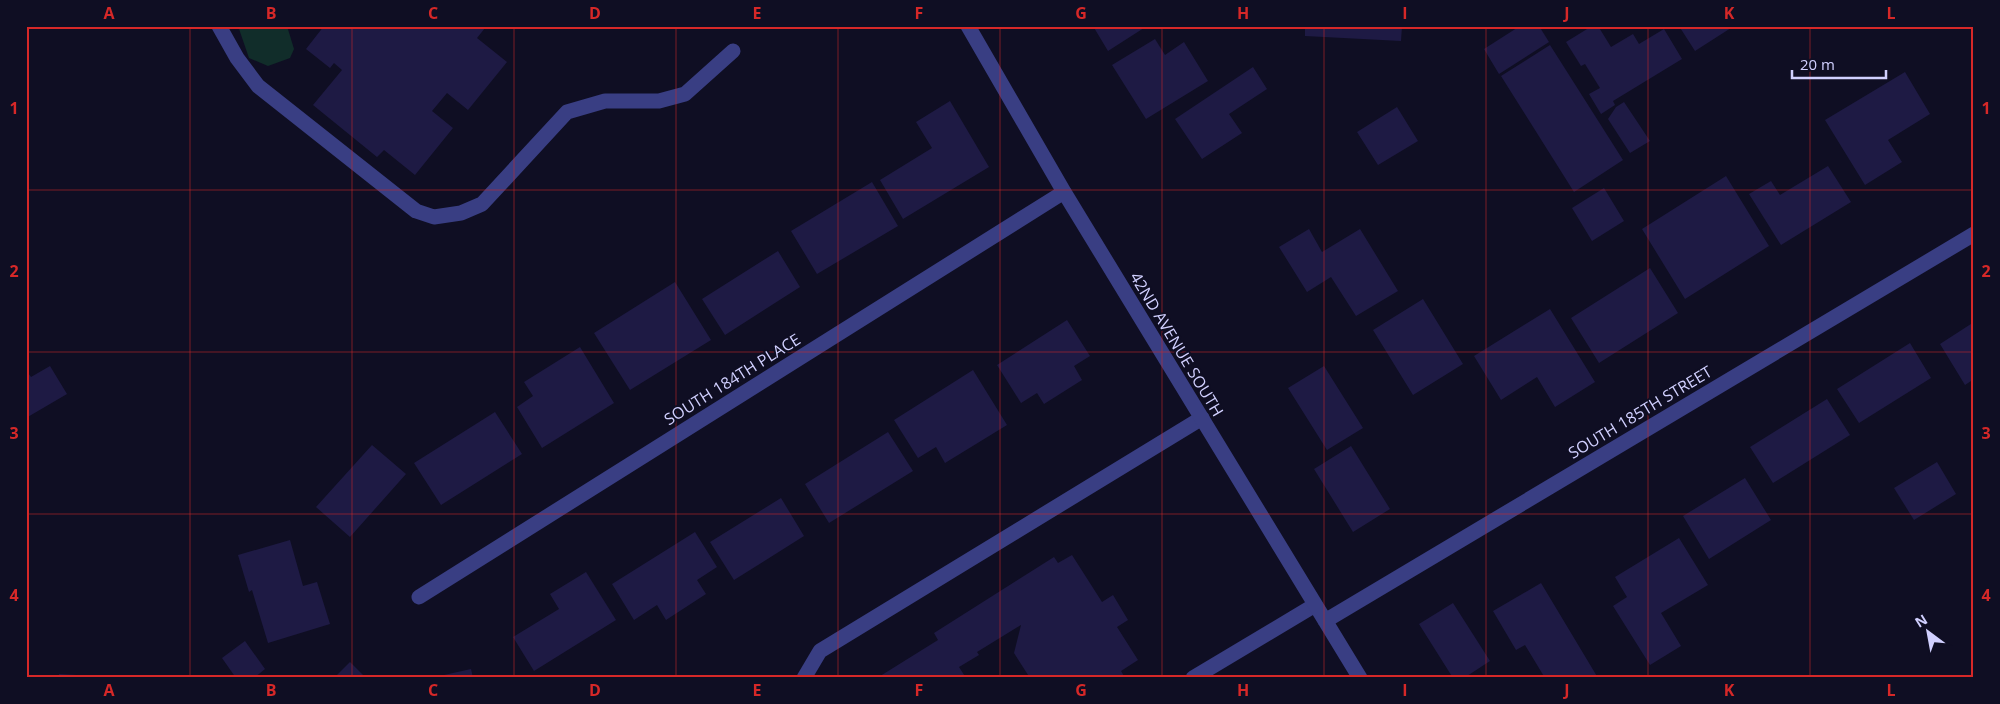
<svg xmlns="http://www.w3.org/2000/svg" width="2000" height="704" viewBox="0 0 2000 704" font-family="'Open Sans',sans-serif">
<style>
.green{fill:#112d2a}
.building{fill:#1e1a44}
.lines{fill:none;stroke-linecap:round;stroke-linejoin:round}
.lane{stroke:#393e83;stroke-width:15}
.street{stroke:#393e83;stroke-width:15}
.grid{fill:none;stroke:#d62828;stroke-width:1;stroke-opacity:0.55}
.labels{text-anchor:middle;stroke-width:4;stroke-linejoin:round;paint-order:stroke}
.street-label{font-size:16px;fill:#d1d0ff;stroke:#0f0e23}
.neatline{fill:none;stroke:#d62828;stroke-width:2}
.grid-label{font-size:16px;text-anchor:middle;font-weight:bold;fill:#d62828}
</style>
<rect width="100%" height="100%" fill="#0f0e23"/>
<path class="green" d="M 238,26 L 287,26 L 294,49 L 290,58 L 268,66 L 249,58 Z"/>
<path class="building" d="M 324,26 L 483,26 L 485,28 L 477,38 L 507,62 L 468,110 L 447,93 L 432,111 L 453,128 L 415,175 L 384,150 L 377,157 L 313,105 L 342,70 L 334,63 L 330,68 L 306,49 Z
M 1093,26 L 1147,26 L 1108,51 Z
M 1305,26 L 1402,26 L 1401,41 L 1305,36 Z
M 1520,26 L 1539,26 L 1549,42 L 1499,74 L 1484,49 Z
M 1592,26 L 1598,26 L 1611,47 L 1633,34 L 1639,44 L 1664,29 L 1682,59 L 1613,101 L 1615,105 L 1601,114 L 1589,94 L 1600,88 L 1585,64 L 1581,66 L 1566,42 Z
M 1679,26 L 1734,26 L 1695,51 Z
M 1155,39 L 1165,55 L 1184,42 L 1208,81 L 1146,119 L 1112,65 Z
M 1550,45 L 1623,160 L 1574,192 L 1501,76 Z
M 1253,67 L 1267,89 L 1229,114 L 1242,133 L 1202,159 L 1175,119 Z
M 1905,72 L 1930,114 L 1888,140 L 1902,162 L 1865,185 L 1825,120 Z
M 950,101 L 989,167 L 903,219 L 880,180 L 932,148 L 916,122 Z
M 1624,102 L 1650,141 L 1630,153 L 1608,119 L 1616,107 Z
M 1397,107 L 1418,141 L 1378,165 L 1357,132 Z
M 1828,166 L 1851,202 L 1781,245 L 1749,194 L 1771,181 L 1780,195 Z
M 1726,176 L 1769,246 L 1685,299 L 1642,229 Z
M 872,182 L 898,226 L 817,274 L 791,231 Z
M 1604,188 L 1624,221 L 1592,241 L 1572,208 Z
M 1309,229 L 1322,252 L 1360,229 L 1398,291 L 1356,316 L 1331,277 L 1307,292 L 1279,247 Z
M 778,251 L 800,287 L 725,335 L 702,299 Z
M 1650,268 L 1678,313 L 1599,363 L 1571,318 Z
M 675,282 L 711,340 L 630,390 L 594,333 Z
M 1423,299 L 1463,364 L 1413,395 L 1373,330 Z
M 1550,309 L 1595,382 L 1555,407 L 1537,377 L 1501,400 L 1474,356 Z
M 1067,320 L 1090,356 L 1074,366 L 1082,380 L 1044,404 L 1037,393 L 1021,403 L 997,365 Z
M 1974,322 L 1974,379 L 1965,385 L 1940,344 Z
M 1910,343 L 1931,378 L 1859,423 L 1837,389 Z
M 580,347 L 614,403 L 542,448 L 517,407 L 533,396 L 524,382 Z
M 50,366 L 67,394 L 26,418 L 26,370 L 31,377 Z
M 1324,366 L 1363,428 L 1327,450 L 1288,388 Z
M 973,370 L 1007,425 L 945,463 L 936,447 L 918,458 L 894,420 Z
M 1827,399 L 1850,435 L 1773,483 L 1750,447 Z
M 495,412 L 522,454 L 441,505 L 414,463 Z
M 888,432 L 913,471 L 829,523 L 805,484 Z
M 372,445 L 406,474 L 350,537 L 316,507 Z
M 1351,446 L 1390,509 L 1353,532 L 1314,469 Z
M 1937,462 L 1956,494 L 1914,520 L 1894,488 Z
M 1745,478 L 1771,520 L 1709,559 L 1683,516 Z
M 781,498 L 804,536 L 734,580 L 710,542 Z
M 695,532 L 717,567 L 697,580 L 706,594 L 666,620 L 657,605 L 634,620 L 612,584 Z
M 1679,538 L 1708,585 L 1661,613 L 1681,646 L 1650,665 L 1613,606 L 1627,597 L 1615,577 Z
M 290,540 L 303,586 L 317,582 L 330,624 L 268,643 L 252,590 L 249,592 L 238,555 Z
M 1072,555 L 1102,602 L 1113,595 L 1128,620 L 1117,627 L 1138,660 L 1121,671 L 1125,678 L 1030,678 L 1014,653 L 1021,625 L 977,652 L 979,655 L 959,667 L 966,678 L 877,678 L 938,640 L 934,633 L 1054,557 L 1058,563 Z
M 586,572 L 616,620 L 534,671 L 513,637 L 559,609 L 550,594 Z
M 1541,583 L 1598,678 L 1545,678 L 1525,645 L 1516,650 L 1493,611 Z
M 1453,603 L 1490,661 L 1464,678 L 1453,678 L 1419,624 Z
M 245,641 L 265,669 L 254,678 L 236,678 L 222,658 Z
M 350,662 L 366,678 L 334,678 Z
M 471,669 L 473,678 L 435,678 L 435,677 Z
M 59,674 L 95,676 L 94,678 L 59,678 Z"/>
<g class="lines">
<path class="lane" d="M 219,26 L 237,58 L 258,86 L 416,211 L 434,217 L 461,213 L 482,204 L 567,112 L 605,101 L 659,101 L 685,94 L 733,51
M 804,678 L 820,651 L 1202,418
M 1193,678 L 1315,605"/>
<path class="street" d="M 968,26 L 1064,192 L 1360,678
M 419,597 L 1064,192
M 1325,621 L 1974,234"/>
</g>
<path class="grid" d="M 190,26 L 190,678M 352,26 L 352,678M 514,26 L 514,678M 676,26 L 676,678M 838,26 L 838,678M 1000,26 L 1000,678M 1162,26 L 1162,678M 1324,26 L 1324,678M 1486,26 L 1486,678M 1648,26 L 1648,678M 1810,26 L 1810,678M 26,190 L 1974,190M 26,352 L 1974,352M 26,514 L 1974,514"/>
<g class="labels">
<g class="street-label">
<text transform="translate(1177 344) rotate(59)" y="6">42ND AVENUE SOUTH</text>
<text transform="translate(732 379) rotate(-32)" y="6">SOUTH 184TH PLACE</text>
<text transform="translate(1640 412) rotate(-31)" y="6">SOUTH 185TH STREET</text>
</g>
</g>
<rect width="2000" height="704" fill="none" stroke="#0f0e23" stroke-width="55"/>
<g transform="translate(1928 632) rotate(328)" stroke="#0f0e23" stroke-width="4" paint-order="stroke">
<path d="M0-4L9 19L0 12L-9 19Z" fill="#d1d0ff"/>
<text y="-8" font-size="14" font-weight="bold" text-anchor="middle" fill="#d1d0ff">N</text>
</g>
<path d="M1792 70v8h94v-8" fill="none" stroke="#d1d0ff" stroke-width="2.5"/>
<text x="1800" y="70" font-size="15" fill="#d1d0ff" stroke="#0f0e23" stroke-width="4" paint-order="stroke">20 m</text>
<rect x="28" y="28" width="1944" height="648" class="neatline"/>
<g class="grid-label">
<text x="109" y="19">A</text>
<text x="271" y="19">B</text>
<text x="433" y="19">C</text>
<text x="595" y="19">D</text>
<text x="757" y="19">E</text>
<text x="919" y="19">F</text>
<text x="1081" y="19">G</text>
<text x="1243" y="19">H</text>
<text x="1405" y="19">I</text>
<text x="1567" y="19">J</text>
<text x="1729" y="19">K</text>
<text x="1891" y="19">L</text>
<text x="14" y="114">1</text>
<text x="1986" y="114">1</text>
<text x="14" y="277">2</text>
<text x="1986" y="277">2</text>
<text x="14" y="439">3</text>
<text x="1986" y="439">3</text>
<text x="14" y="601">4</text>
<text x="1986" y="601">4</text>
<text x="109" y="696">A</text>
<text x="271" y="696">B</text>
<text x="433" y="696">C</text>
<text x="595" y="696">D</text>
<text x="757" y="696">E</text>
<text x="919" y="696">F</text>
<text x="1081" y="696">G</text>
<text x="1243" y="696">H</text>
<text x="1405" y="696">I</text>
<text x="1567" y="696">J</text>
<text x="1729" y="696">K</text>
<text x="1891" y="696">L</text>
</g>
</svg>
